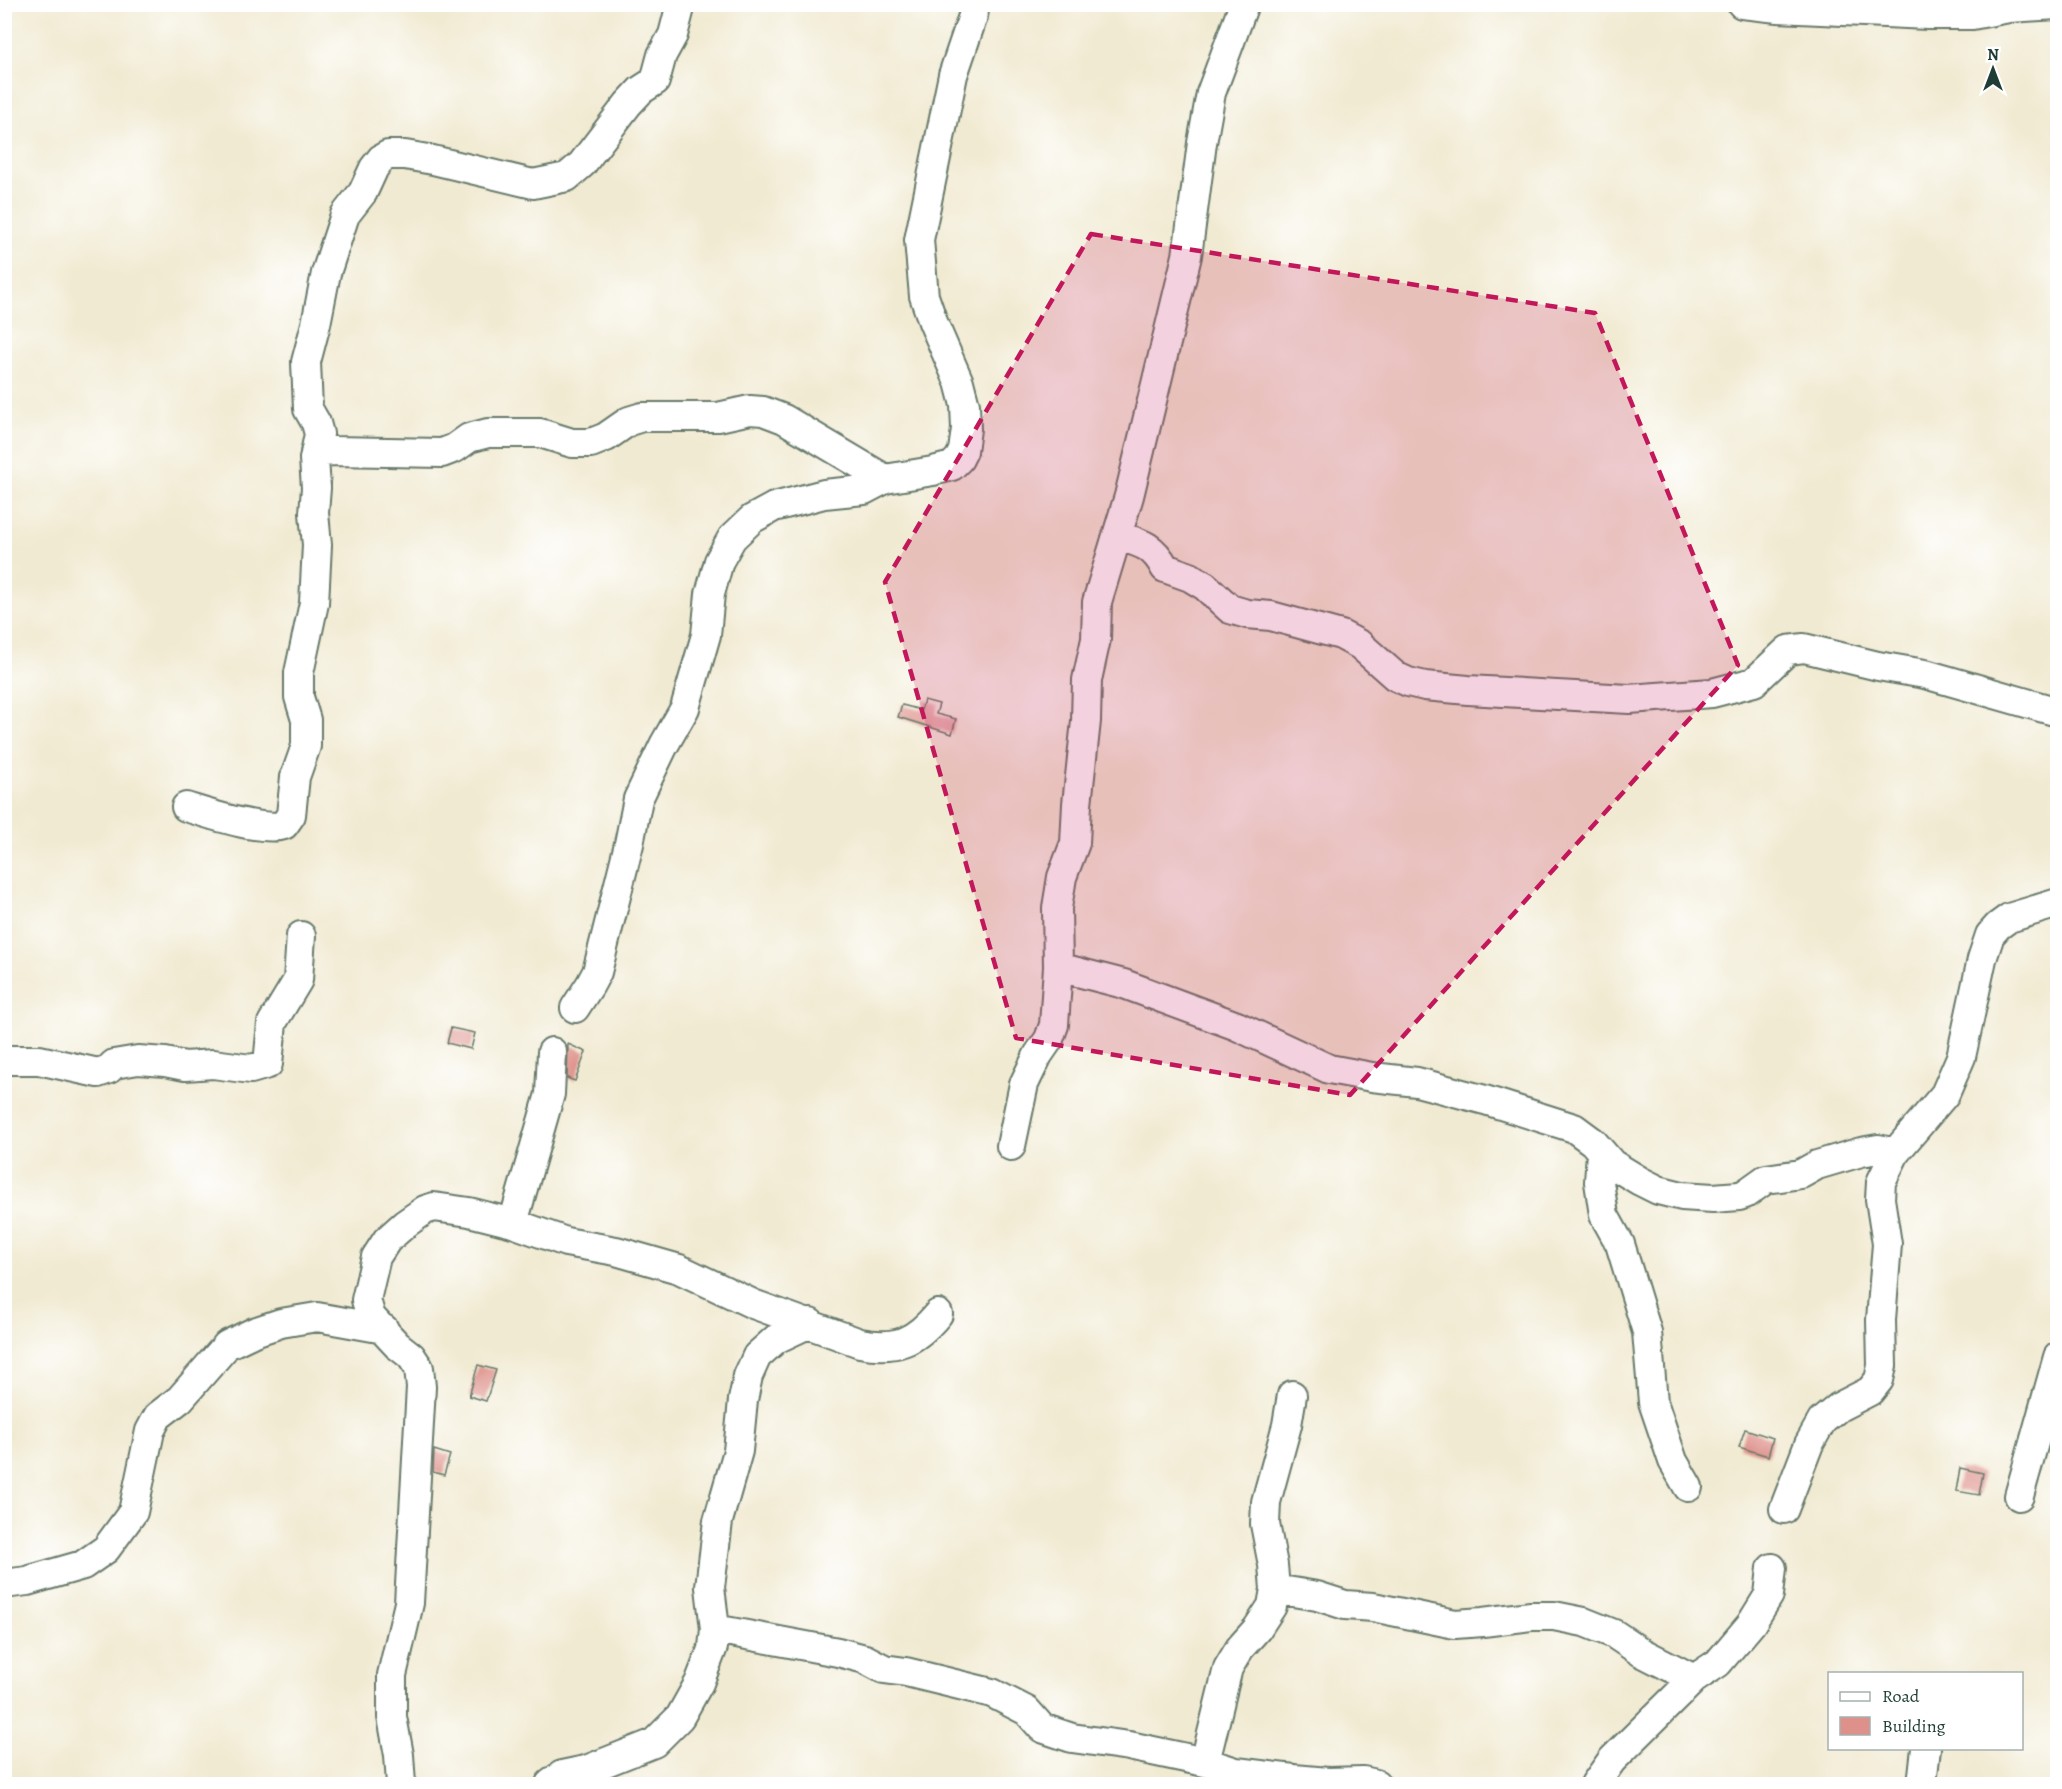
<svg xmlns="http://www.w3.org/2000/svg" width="2062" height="1789" viewBox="0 0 2062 1789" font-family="Alegreya,serif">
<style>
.building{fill:#de918a}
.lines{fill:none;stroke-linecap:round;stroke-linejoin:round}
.minor-casing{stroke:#687a6b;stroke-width:32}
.minor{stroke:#fff;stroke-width:28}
.marked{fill:#c2185b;fill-opacity:0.2;stroke:#c2185b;stroke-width:4.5;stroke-dasharray:12 8;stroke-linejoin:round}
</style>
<rect width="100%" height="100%" fill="#fff"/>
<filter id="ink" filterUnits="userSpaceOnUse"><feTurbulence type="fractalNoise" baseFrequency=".0167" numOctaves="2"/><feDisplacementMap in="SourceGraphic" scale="12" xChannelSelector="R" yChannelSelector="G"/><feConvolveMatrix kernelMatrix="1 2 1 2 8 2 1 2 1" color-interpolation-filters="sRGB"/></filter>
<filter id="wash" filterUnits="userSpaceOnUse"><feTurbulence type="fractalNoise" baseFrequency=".008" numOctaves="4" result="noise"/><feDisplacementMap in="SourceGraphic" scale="24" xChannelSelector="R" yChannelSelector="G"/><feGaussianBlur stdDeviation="1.35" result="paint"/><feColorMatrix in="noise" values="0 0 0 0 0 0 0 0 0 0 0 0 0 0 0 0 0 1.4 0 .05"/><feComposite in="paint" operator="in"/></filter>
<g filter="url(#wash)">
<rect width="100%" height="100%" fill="#f1ead2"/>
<g id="blocks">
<path class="building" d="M 924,700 L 939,704 L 936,714 L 956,719 L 952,734 L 898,717 L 902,705 L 921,710 Z
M 451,1028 L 475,1033 L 471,1049 L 447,1043 Z
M 568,1044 L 586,1052 L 575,1081 L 567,1078 Z
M 478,1365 L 496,1370 L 486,1401 L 469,1396 Z
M 1745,1429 L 1773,1438 L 1768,1456 L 1739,1447 Z
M 434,1450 L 450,1455 L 444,1475 L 433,1472 Z
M 1960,1468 L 1983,1473 L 1979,1495 L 1956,1491 Z"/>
</g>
</g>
<g filter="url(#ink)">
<use href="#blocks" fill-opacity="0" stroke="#687a6b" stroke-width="1.5"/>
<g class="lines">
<g class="minor-casing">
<path id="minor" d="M 1742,4 L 1778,8 L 1928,15 L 1972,15 L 2009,8 L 2058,5
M 315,453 L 333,451 L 442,453 L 455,448 L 469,438 L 488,433 L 540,433 L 572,443 L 591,443 L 606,437 L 629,421 L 642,417 L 718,417 L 750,410 L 763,411 L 784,419 L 885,479
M 1118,536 C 1141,543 1153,545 1165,568 L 1190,577 L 1205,586 L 1230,609 L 1247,614 L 1271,616 L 1341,635 L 1360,645 L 1395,676 L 1408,682 L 1425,686 L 1468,690 L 1629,699 L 1712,693 L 1754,682 L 1788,650 L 1804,648 L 1878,666 L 1925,674 L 2058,712
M 186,807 C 209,814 262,832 284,825 L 291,815 L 295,777 L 306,746 L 306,720 L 299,697 L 299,673 L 314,603 L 317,545 L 314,513 L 316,488 L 314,459 L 319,434 L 316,423 L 308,409 L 306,362 L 316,324 L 326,273 L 345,215 L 363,192 L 374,168 L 381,159 L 388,155 L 405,155 L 433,160 L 533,184 L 567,177 L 582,164 L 628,104 L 641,90 L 655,81 L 662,55 L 673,35 L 681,4
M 1058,967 L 1124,984 L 1237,1026 L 1329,1069 L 1372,1077 L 1417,1082 L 1485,1100 L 1574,1128 L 1593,1142 L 1612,1164 L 1640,1181 L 1658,1190 L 1682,1196 L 1713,1198 L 1739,1196 L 1745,1194 L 1766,1179 L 1801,1174 L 1817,1165 L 1861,1152 L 1878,1149 L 1895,1153
M 575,1008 L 590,985 L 597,972 L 629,844 L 638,799 L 664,745 L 685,708 L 706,635 L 710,594 L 719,561 L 732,538 L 752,519 L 774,507 L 824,494 L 864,490 L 885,479 L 933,471 L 952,466 L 959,459 L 963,451 L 966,429 L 965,405 L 959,382 L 933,322 L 924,296 L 919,240 L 953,75 L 973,16 L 975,4
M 4,1060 L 39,1060 L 98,1073 L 109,1069 L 114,1064 L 138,1060 L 165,1062 L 185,1066 L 213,1064 L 251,1069 L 268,1064 L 272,1023 L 298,980 L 301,936
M 1011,1146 L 1024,1084 L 1038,1055 L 1049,1039 L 1054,1025 L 1058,967 L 1057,908 L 1062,877 L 1075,843 L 1077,804 L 1086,721 L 1087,680 L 1096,639 L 1097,602 L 1129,496 L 1187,256 L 1202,143 L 1211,93 L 1244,4
M 1601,1152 L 1599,1182 L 1604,1215 L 1620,1244 L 1647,1332 L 1653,1402 L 1673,1461 L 1688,1487
M 513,1223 L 550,1094 L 552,1052
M 2019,1496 L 2058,1357
M 1784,1509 L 1809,1444 L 1822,1421 L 1839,1407 L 1870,1391 L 1879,1380 L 1882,1366 L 1881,1320 L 1887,1244 L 1880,1199 L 1881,1182 L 1895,1153 L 1945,1094 L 1961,1057 L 1982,959 L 1990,935 L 1998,926 L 2009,918 L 2058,903
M 4,1584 L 27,1581 L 83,1565 L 106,1549 L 133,1512 L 150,1431 L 158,1416 L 180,1399 L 227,1345 L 254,1332 L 281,1323 L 317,1317 L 384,1329
M 1275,1589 L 1317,1596 L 1345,1605 L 1373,1607 L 1455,1624 L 1483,1622 L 1531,1616 L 1554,1616 L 1584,1622 L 1614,1634 L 1641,1652 L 1694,1679
M 715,1629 L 838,1652 L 865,1659 L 884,1669 L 906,1672 L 992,1693 L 1027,1711 L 1042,1728 L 1072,1738 L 1129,1746 L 1205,1762 L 1236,1772 L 1294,1779 L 1328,1782 L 1363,1781 L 1376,1784
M 1205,1762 L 1228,1668 L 1240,1648 L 1257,1629 L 1272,1606 L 1275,1589 L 1273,1565 L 1265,1524 L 1266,1502 L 1287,1425 L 1292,1395
M 401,1784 L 399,1755 L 392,1717 L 392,1675 L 409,1603 L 421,1387 L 419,1368 L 411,1356 L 397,1345 L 371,1317 L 366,1300 L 376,1257 L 387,1240 L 405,1224 L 425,1210 L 434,1207 L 469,1212 L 513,1223 L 566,1242 L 616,1251 L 679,1269 L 753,1304 L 860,1343 C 896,1350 915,1342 938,1314
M 550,1784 L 562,1775 L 586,1770 L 654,1743 L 680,1717 L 699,1683 L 713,1647 L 715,1629 L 710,1587 L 718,1521 L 738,1451 L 743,1400 L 748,1376 L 757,1356 L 776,1339 L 810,1323
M 1595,1784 L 1612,1760 L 1694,1679 L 1718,1663 L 1751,1624 L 1769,1595 L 1772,1568
M 1922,1784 L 1926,1748"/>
</g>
<use href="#minor" class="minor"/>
</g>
</g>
<path class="marked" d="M 1091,234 L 1595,313 L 1738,665 L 1350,1095 L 1016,1038 L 885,582 Z"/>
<rect width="2062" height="1789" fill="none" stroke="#fff" stroke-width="24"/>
<rect x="1828" y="1672" width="195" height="78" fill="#ffffff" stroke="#a5b1ae" stroke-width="1.5"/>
<rect x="1840" y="1692" width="30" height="9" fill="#ffffff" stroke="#a5b1ae" stroke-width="1.5"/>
<text x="1882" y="1702" font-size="18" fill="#1f3d34">Road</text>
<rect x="1840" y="1717" width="30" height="18" fill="#de918a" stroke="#a5b1ae" stroke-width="1.5"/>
<text x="1882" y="1732" font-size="18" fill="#1f3d34">Building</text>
<g transform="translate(1993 69)" stroke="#ffffff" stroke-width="4.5" paint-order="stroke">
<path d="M0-4.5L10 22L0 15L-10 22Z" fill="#1f3d34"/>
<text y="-9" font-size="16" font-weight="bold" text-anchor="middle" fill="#1f3d34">N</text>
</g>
</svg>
